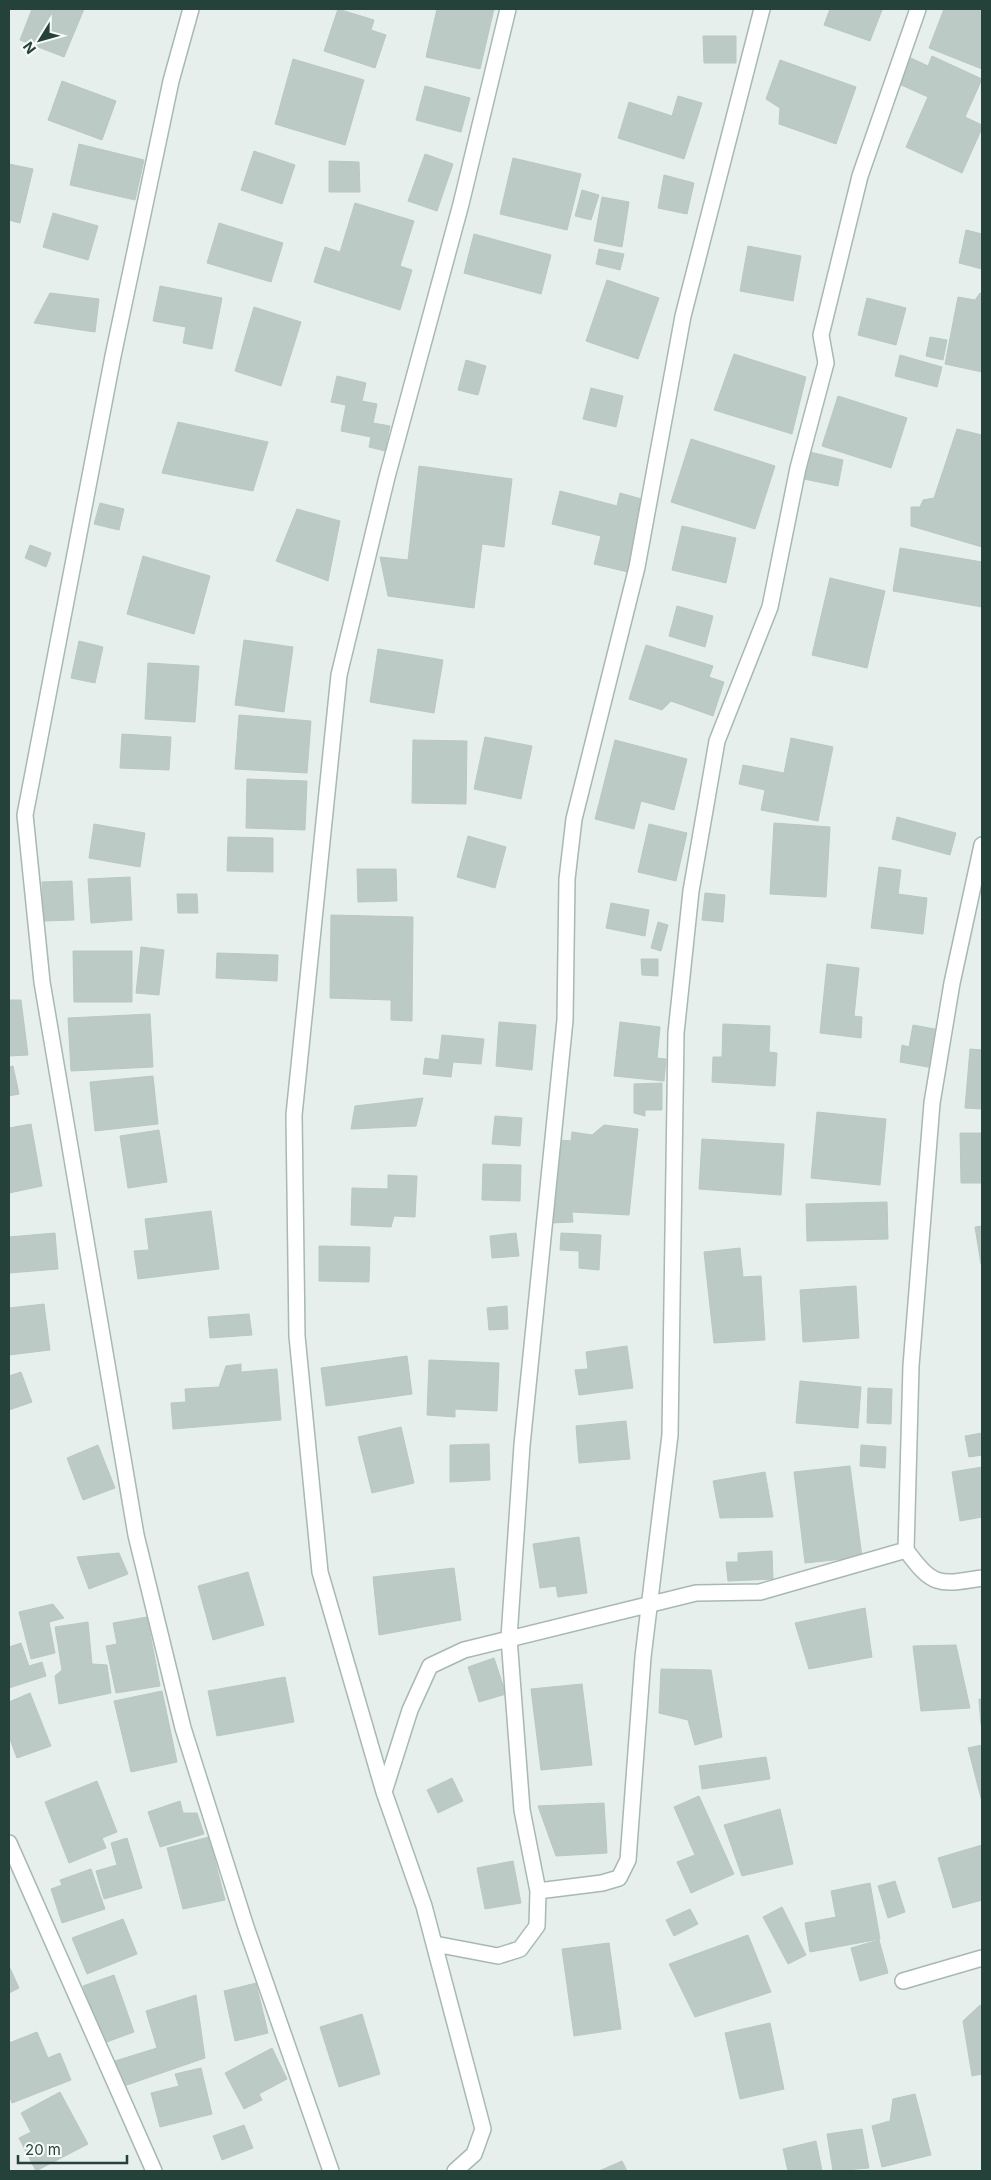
<svg xmlns="http://www.w3.org/2000/svg" width="991" height="2180" viewBox="0 0 991 2180" font-family="Inter,sans-serif">
<style>
.building{fill:#bbcac4;stroke:#b8c9c2}
.lines{fill:none;stroke-linecap:round;stroke-linejoin:round}
.minor-casing{stroke:#a8b8b2;stroke-width:18}
.minor{stroke:#fff;stroke-width:15}
</style>
<rect width="100%" height="100%" fill="#e6efeb"/>
<path class="building" d="M 32,9 L 84,9 L 64,57 L 20,40 Z
M 338,9 L 374,20 L 371,30 L 386,35 L 375,68 L 324,51 Z
M 437,9 L 494,9 L 480,69 L 426,57 Z
M 830,9 L 879,9 L 882,10 L 870,41 L 824,25 Z
M 944,9 L 982,9 L 982,69 L 929,48 Z
M 703,36 L 736,36 L 736,63 L 704,63 Z
M 932,56 L 982,79 L 965,117 L 982,125 L 982,128 L 962,173 L 906,147 L 928,97 L 899,84 L 911,58 L 928,66 Z
M 293,59 L 364,80 L 345,145 L 275,124 Z
M 780,60 L 856,87 L 836,144 L 779,124 L 780,108 L 766,99 Z
M 62,81 L 116,101 L 102,140 L 48,120 Z
M 425,86 L 470,98 L 461,132 L 416,120 Z
M 678,96 L 702,103 L 684,159 L 618,138 L 629,102 L 672,116 Z
M 79,144 L 144,160 L 135,200 L 70,185 Z
M 254,151 L 295,165 L 282,204 L 241,190 Z
M 425,154 L 453,164 L 437,211 L 408,201 Z
M 513,158 L 581,174 L 567,230 L 500,214 Z
M 329,161 L 359,162 L 360,192 L 329,192 Z
M 9,164 L 33,169 L 20,223 L 9,220 Z
M 664,175 L 694,183 L 687,214 L 658,208 Z
M 582,190 L 599,195 L 591,220 L 575,216 Z
M 602,197 L 629,202 L 622,247 L 594,241 Z
M 355,203 L 414,221 L 400,266 L 412,270 L 400,310 L 314,282 L 325,247 L 340,252 Z
M 53,213 L 98,226 L 88,260 L 43,247 Z
M 219,223 L 283,243 L 271,282 L 207,263 Z
M 966,230 L 982,234 L 982,269 L 959,263 Z
M 474,234 L 551,255 L 541,294 L 464,273 Z
M 748,246 L 801,256 L 793,301 L 740,291 Z
M 599,249 L 624,254 L 620,270 L 596,264 Z
M 607,280 L 659,298 L 638,359 L 586,341 Z
M 160,286 L 222,298 L 212,349 L 183,343 L 186,327 L 153,321 Z
M 50,293 L 99,299 L 95,332 L 34,323 Z
M 980,293 L 982,294 L 982,372 L 945,364 L 958,297 L 975,300 Z
M 867,298 L 906,308 L 896,345 L 858,335 Z
M 254,307 L 301,322 L 281,386 L 235,371 Z
M 930,337 L 947,340 L 943,360 L 926,356 Z
M 734,354 L 806,377 L 792,434 L 714,410 Z
M 900,355 L 942,367 L 937,387 L 895,376 Z
M 466,360 L 486,366 L 478,395 L 458,390 Z
M 337,376 L 366,383 L 362,401 L 377,404 L 373,423 L 390,426 L 385,451 L 369,447 L 371,437 L 341,431 L 346,405 L 331,402 Z
M 591,388 L 623,396 L 616,427 L 583,419 Z
M 838,396 L 907,418 L 891,468 L 822,446 Z
M 178,422 L 268,442 L 253,491 L 162,473 Z
M 957,429 L 982,435 L 982,547 L 911,526 L 911,507 L 920,507 L 923,500 L 934,498 Z
M 691,439 L 775,466 L 755,529 L 671,502 Z
M 810,452 L 843,460 L 838,486 L 804,479 Z
M 419,466 L 512,479 L 504,547 L 482,544 L 474,608 L 388,596 L 380,557 L 408,560 Z
M 560,491 L 617,506 L 620,493 L 645,500 L 628,572 L 594,564 L 601,536 L 552,524 Z
M 100,503 L 124,509 L 119,530 L 94,524 Z
M 297,509 L 340,521 L 328,581 L 276,561 Z
M 682,526 L 736,538 L 726,583 L 672,570 Z
M 30,545 L 51,553 L 46,567 L 25,558 Z
M 900,548 L 982,562 L 982,607 L 893,591 Z
M 143,556 L 210,576 L 194,634 L 127,614 Z
M 830,578 L 885,591 L 867,668 L 812,655 Z
M 677,606 L 713,616 L 705,647 L 669,636 Z
M 244,640 L 293,647 L 284,712 L 235,705 Z
M 79,641 L 103,647 L 95,683 L 71,678 Z
M 646,645 L 713,666 L 709,677 L 724,682 L 713,716 L 671,701 L 662,710 L 629,699 Z
M 378,649 L 443,660 L 434,713 L 370,702 Z
M 148,663 L 199,666 L 195,722 L 145,719 Z
M 239,715 L 311,721 L 307,773 L 235,769 Z
M 122,734 L 171,737 L 169,770 L 120,768 Z
M 485,737 L 532,746 L 521,799 L 474,789 Z
M 791,738 L 833,747 L 818,821 L 761,810 L 765,790 L 739,784 L 743,765 L 784,773 Z
M 413,740 L 467,741 L 466,804 L 412,803 Z
M 615,740 L 687,759 L 674,810 L 641,801 L 634,829 L 595,819 Z
M 247,779 L 307,781 L 305,830 L 246,828 Z
M 897,817 L 956,833 L 950,855 L 892,839 Z
M 774,823 L 830,827 L 826,897 L 770,894 Z
M 94,824 L 145,833 L 140,867 L 89,858 Z
M 649,824 L 687,833 L 676,881 L 638,872 Z
M 468,836 L 506,847 L 495,888 L 457,877 Z
M 228,837 L 273,838 L 273,872 L 227,871 Z
M 879,867 L 901,870 L 898,894 L 927,898 L 923,934 L 871,928 Z
M 357,869 L 396,869 L 397,901 L 358,902 Z
M 130,877 L 132,920 L 91,923 L 88,879 Z
M 72,881 L 74,920 L 44,921 L 42,882 Z
M 705,893 L 725,895 L 723,922 L 702,920 Z
M 177,894 L 197,894 L 198,913 L 178,913 Z
M 611,903 L 649,910 L 645,936 L 606,928 Z
M 331,915 L 413,917 L 412,1021 L 391,1020 L 391,1000 L 330,998 Z
M 658,922 L 668,925 L 661,951 L 651,948 Z
M 141,947 L 164,950 L 159,995 L 136,993 Z
M 73,951 L 132,951 L 132,1002 L 74,1002 Z
M 217,953 L 278,955 L 277,981 L 216,978 Z
M 641,959 L 658,959 L 658,976 L 642,975 Z
M 827,964 L 859,968 L 854,1016 L 862,1017 L 861,1038 L 820,1033 Z
M 9,1000 L 21,1000 L 28,1055 L 9,1056 Z
M 150,1014 L 153,1067 L 71,1071 L 68,1018 Z
M 499,1022 L 536,1025 L 532,1070 L 496,1066 Z
M 620,1022 L 660,1027 L 657,1058 L 666,1059 L 664,1081 L 614,1076 Z
M 723,1024 L 770,1026 L 769,1052 L 777,1053 L 775,1086 L 712,1082 L 713,1057 L 722,1057 Z
M 913,1025 L 940,1030 L 933,1068 L 900,1062 L 902,1045 L 909,1047 Z
M 442,1035 L 484,1039 L 481,1064 L 453,1062 L 451,1077 L 423,1074 L 425,1058 L 439,1060 Z
M 970,1049 L 982,1050 L 982,1109 L 965,1108 Z
M 13,1066 L 19,1094 L 9,1096 L 9,1067 Z
M 153,1076 L 158,1124 L 95,1131 L 90,1082 Z
M 662,1083 L 662,1110 L 645,1110 L 645,1116 L 634,1113 L 634,1084 Z
M 423,1098 L 416,1126 L 351,1129 L 355,1106 Z
M 817,1112 L 886,1119 L 880,1185 L 811,1178 Z
M 495,1116 L 522,1118 L 520,1146 L 492,1144 Z
M 31,1124 L 42,1186 L 9,1193 L 9,1128 Z
M 604,1125 L 638,1129 L 629,1215 L 572,1212 L 573,1222 L 551,1223 L 559,1140 L 571,1141 L 572,1132 L 592,1135 Z
M 159,1130 L 167,1182 L 128,1188 L 120,1136 Z
M 960,1133 L 982,1133 L 982,1183 L 961,1183 Z
M 702,1139 L 784,1144 L 781,1195 L 699,1189 Z
M 483,1164 L 521,1165 L 520,1201 L 482,1200 Z
M 388,1175 L 417,1176 L 415,1217 L 394,1216 L 391,1227 L 351,1225 L 352,1188 L 388,1189 Z
M 887,1202 L 888,1239 L 807,1241 L 806,1204 Z
M 211,1211 L 219,1269 L 138,1279 L 134,1251 L 149,1250 L 145,1219 Z
M 982,1226 L 982,1264 L 981,1264 L 975,1227 Z
M 55,1233 L 58,1269 L 9,1273 L 9,1237 Z
M 516,1233 L 519,1256 L 492,1258 L 490,1236 Z
M 561,1233 L 601,1235 L 599,1270 L 579,1268 L 579,1251 L 560,1250 Z
M 319,1246 L 370,1247 L 369,1282 L 319,1281 Z
M 740,1248 L 743,1277 L 761,1276 L 765,1340 L 714,1343 L 704,1252 Z
M 856,1286 L 859,1338 L 803,1342 L 800,1290 Z
M 44,1304 L 50,1350 L 9,1355 L 9,1308 Z
M 507,1306 L 508,1329 L 489,1330 L 487,1308 Z
M 249,1314 L 252,1335 L 210,1338 L 208,1317 Z
M 627,1346 L 633,1388 L 579,1395 L 575,1370 L 588,1369 L 586,1352 Z
M 407,1356 L 412,1394 L 326,1406 L 321,1368 Z
M 429,1360 L 499,1363 L 497,1411 L 455,1409 L 455,1417 L 427,1415 Z
M 241,1364 L 241,1372 L 277,1369 L 281,1420 L 173,1429 L 171,1403 L 186,1402 L 185,1389 L 219,1387 L 226,1366 Z
M 21,1372 L 32,1402 L 9,1410 L 9,1376 Z
M 800,1381 L 861,1387 L 858,1428 L 796,1423 Z
M 868,1388 L 892,1389 L 891,1424 L 867,1423 Z
M 626,1421 L 630,1459 L 579,1463 L 576,1426 Z
M 401,1427 L 414,1483 L 372,1493 L 358,1437 Z
M 982,1433 L 982,1455 L 969,1457 L 965,1436 Z
M 489,1444 L 490,1480 L 450,1482 L 450,1445 Z
M 98,1445 L 115,1488 L 83,1500 L 67,1458 Z
M 861,1445 L 886,1447 L 885,1468 L 860,1466 Z
M 850,1466 L 862,1557 L 805,1563 L 794,1472 Z
M 982,1467 L 982,1517 L 960,1521 L 952,1472 Z
M 765,1472 L 773,1517 L 720,1518 L 713,1481 Z
M 579,1537 L 587,1593 L 558,1597 L 556,1586 L 540,1588 L 533,1544 Z
M 772,1551 L 773,1579 L 728,1581 L 726,1562 L 738,1562 L 738,1553 Z
M 119,1553 L 128,1574 L 89,1589 L 77,1557 Z
M 454,1568 L 461,1620 L 379,1635 L 373,1577 Z
M 248,1572 L 264,1625 L 213,1640 L 198,1586 Z
M 53,1604 L 64,1618 L 49,1622 L 55,1653 L 31,1659 L 19,1612 Z
M 865,1608 L 872,1657 L 809,1669 L 795,1623 Z
M 147,1617 L 160,1686 L 116,1693 L 106,1646 L 117,1644 L 113,1623 Z
M 88,1622 L 92,1664 L 107,1665 L 111,1693 L 59,1704 L 55,1676 L 62,1670 L 55,1627 Z
M 21,1643 L 29,1666 L 42,1662 L 46,1676 L 9,1688 L 9,1647 Z
M 956,1645 L 970,1708 L 921,1711 L 913,1646 Z
M 494,1658 L 506,1694 L 479,1702 L 468,1667 Z
M 661,1669 L 711,1670 L 722,1737 L 695,1745 L 688,1720 L 659,1713 Z
M 285,1677 L 294,1722 L 217,1736 L 208,1691 Z
M 582,1684 L 592,1765 L 541,1770 L 531,1689 Z
M 162,1691 L 177,1762 L 131,1772 L 114,1701 Z
M 30,1693 L 51,1746 L 17,1758 L 9,1737 L 9,1702 Z
M 979,1699 L 982,1699 L 982,1725 L 981,1725 Z
M 982,1745 L 982,1802 L 968,1748 Z
M 766,1757 L 770,1779 L 702,1789 L 699,1766 Z
M 452,1778 L 463,1801 L 438,1813 L 427,1790 Z
M 97,1781 L 117,1832 L 102,1838 L 106,1848 L 69,1863 L 45,1802 Z
M 699,1796 L 734,1874 L 691,1893 L 677,1862 L 695,1855 L 674,1807 Z
M 180,1801 L 183,1813 L 197,1813 L 204,1834 L 160,1847 L 148,1812 Z
M 604,1803 L 607,1853 L 556,1856 L 538,1806 Z
M 780,1809 L 793,1864 L 742,1876 L 724,1825 Z
M 209,1837 L 225,1900 L 183,1909 L 167,1848 Z
M 127,1838 L 142,1888 L 104,1899 L 96,1871 L 117,1865 L 111,1843 Z
M 982,1845 L 982,1900 L 953,1908 L 938,1858 Z
M 513,1861 L 521,1903 L 485,1909 L 477,1868 Z
M 91,1869 L 105,1909 L 62,1923 L 51,1889 L 62,1885 L 60,1880 Z
M 895,1881 L 905,1912 L 888,1918 L 878,1886 Z
M 870,1883 L 880,1939 L 810,1952 L 805,1923 L 836,1917 L 831,1891 Z
M 782,1907 L 806,1955 L 788,1964 L 763,1917 Z
M 690,1909 L 698,1924 L 674,1936 L 666,1920 Z
M 123,1919 L 137,1954 L 87,1974 L 72,1938 Z
M 748,1935 L 771,1992 L 695,2017 L 669,1964 Z
M 879,1940 L 888,1973 L 860,1981 L 851,1948 Z
M 609,1943 L 621,2029 L 574,2036 L 562,1949 Z
M 9,1966 L 19,1988 L 9,1993 Z
M 114,1975 L 134,2032 L 104,2043 L 83,1986 Z
M 256,1983 L 268,2033 L 235,2041 L 224,1991 Z
M 196,1995 L 205,2058 L 124,2086 L 115,2061 L 157,2048 L 146,2011 Z
M 980,2005 L 982,2006 L 982,2074 L 972,2076 L 963,2021 Z
M 362,2014 L 380,2074 L 339,2087 L 320,2027 Z
M 770,2023 L 784,2089 L 740,2099 L 725,2033 Z
M 37,2032 L 48,2058 L 60,2053 L 71,2080 L 12,2103 L 9,2094 L 9,2043 Z
M 272,2048 L 287,2079 L 259,2094 L 262,2100 L 244,2109 L 225,2073 Z
M 201,2068 L 212,2114 L 160,2127 L 151,2093 L 179,2086 L 175,2074 Z
M 60,2092 L 88,2144 L 36,2171 L 19,2138 L 31,2132 L 21,2113 Z
M 915,2094 L 931,2155 L 882,2167 L 872,2126 L 890,2121 L 893,2099 Z
M 244,2125 L 253,2148 L 222,2160 L 213,2136 Z
M 862,2129 L 869,2168 L 833,2171 L 827,2134 Z
M 816,2141 L 822,2171 L 788,2171 L 783,2149 Z
M 622,2161 L 627,2171 L 599,2171 Z"/>
<g class="lines">
<g class="minor-casing">
<path id="minor" d="M 191,9 L 171,81 L 113,356 L 25,815 L 42,982 L 136,1535 L 183,1728 L 246,1927 L 331,2171
M 982,845 L 952,983 L 932,1103 L 911,1366 L 906,1550 C 933,1587 939,1585 982,1578
M 384,1792 L 410,1710 L 430,1666 L 464,1650 L 696,1593 L 760,1592 L 906,1550
M 9,1843 L 154,2171
M 538,1891 L 602,1883 L 619,1878 L 628,1860 L 643,1657 L 670,1435 L 676,1033 L 691,891 L 717,741 L 770,607 L 798,468 L 826,363 L 821,335 L 860,176 L 918,9
M 435,1944 L 498,1956 L 520,1949 L 537,1926 L 538,1891 L 522,1810 L 509,1638 L 522,1445 L 565,1020 L 567,879 L 574,819 L 637,567 L 683,316 L 762,9
M 903,1981 L 982,1958
M 455,2171 L 474,2154 L 483,2129 L 424,1906 L 384,1792 L 320,1572 L 297,1336 L 294,1115 L 339,675 L 387,477 L 461,204 L 508,9"/>
</g>
<use href="#minor" class="minor"/>
</g>
<rect width="991" height="2180" fill="none" stroke="#24423a" stroke-width="20"/>
<g transform="translate(40 40) rotate(233)" stroke="#f7fbf9" stroke-width="4" paint-order="stroke">
<path d="M0-4L9 19L0 12L-9 19Z" fill="#24423a"/>
<text y="-8" font-size="14" font-weight="bold" text-anchor="middle" fill="#24423a">N</text>
</g>
<path d="M18 2155v8h109v-8" fill="none" stroke="#24423a" stroke-width="2.5"/>
<text x="25" y="2155" font-size="15" fill="#24423a" stroke="#f7fbf9" stroke-width="4" paint-order="stroke">20 m</text>
</svg>
